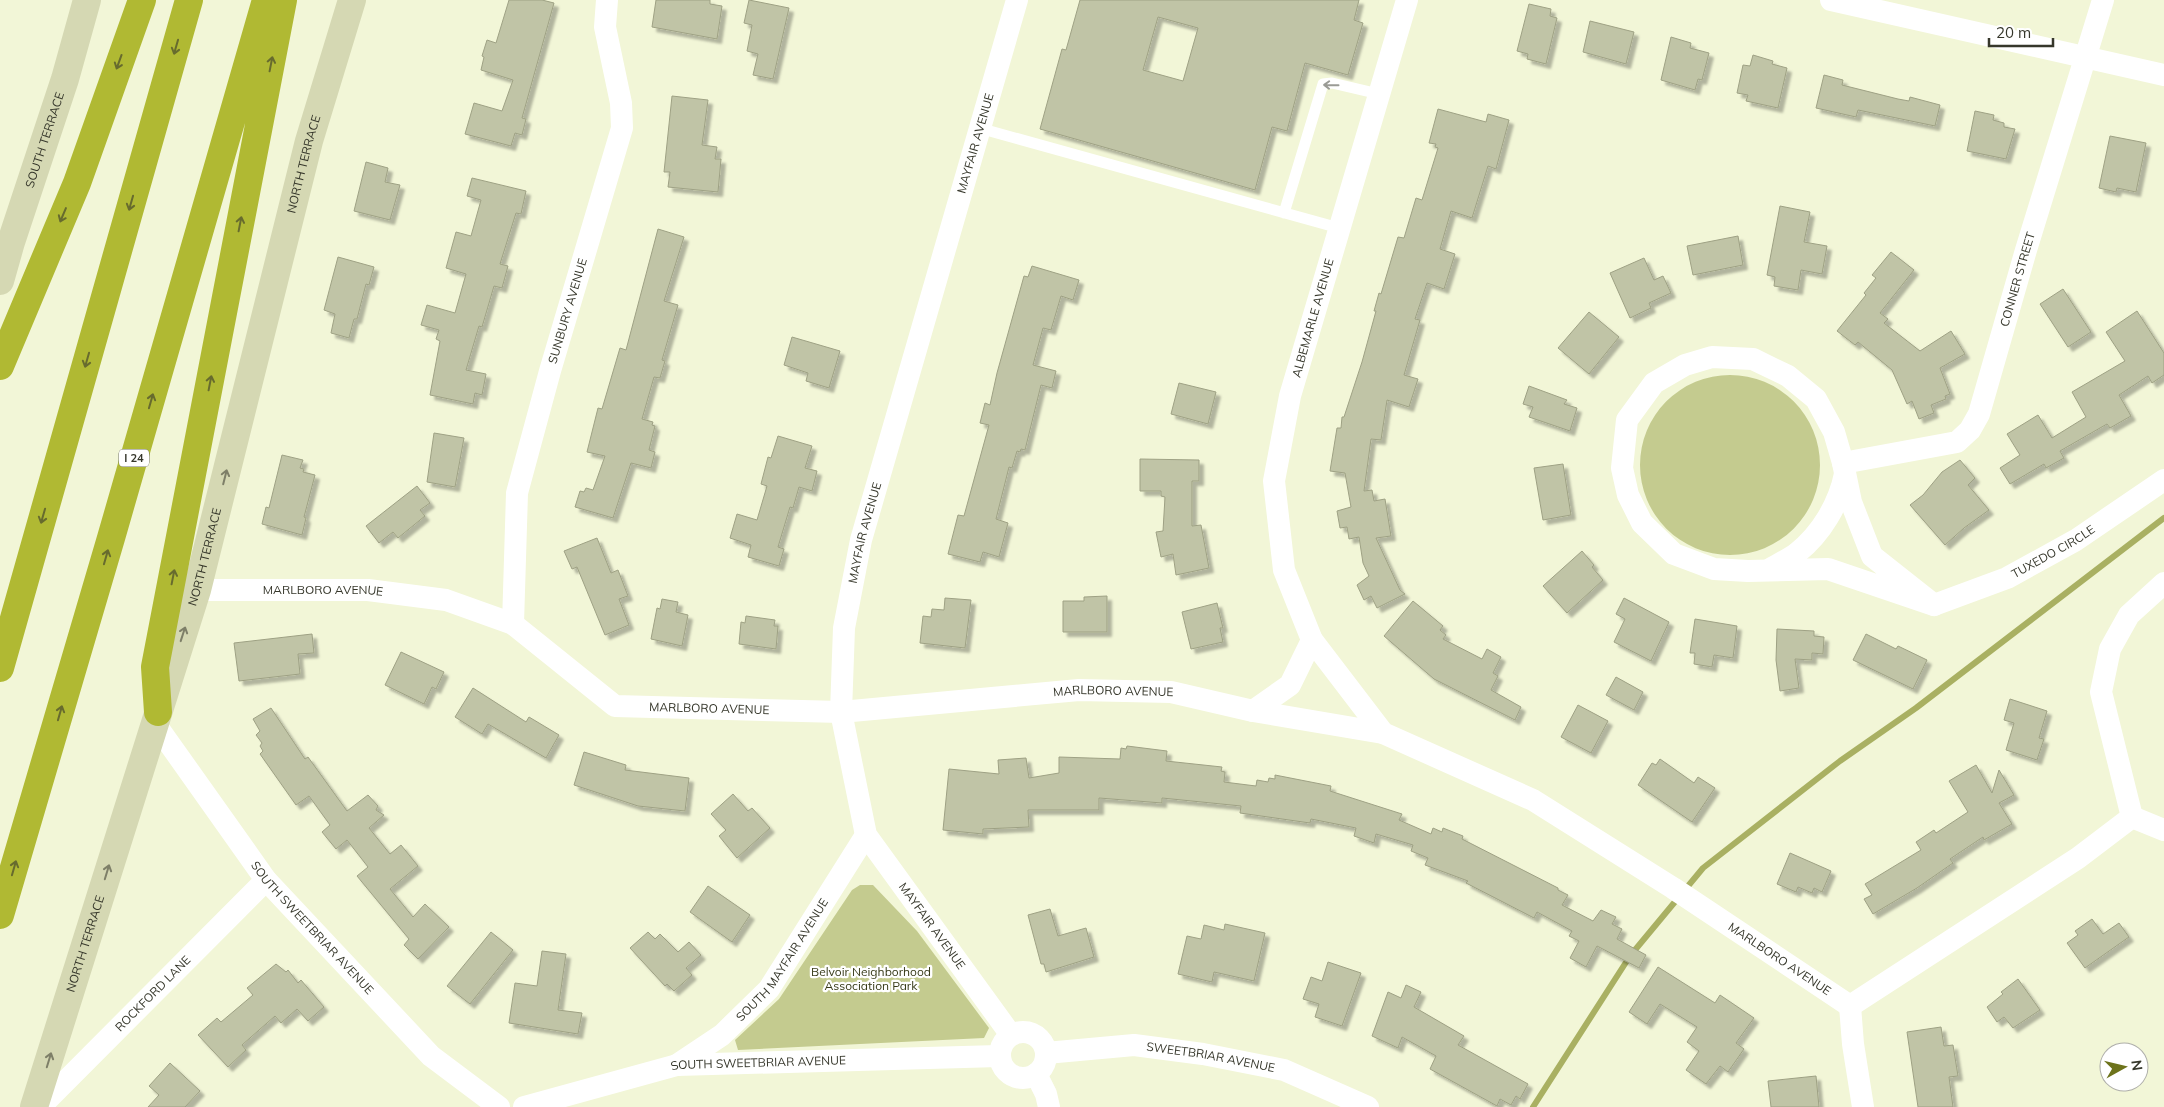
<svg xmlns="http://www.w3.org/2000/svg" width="2164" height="1107" viewBox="0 0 2164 1107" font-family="Mulish,sans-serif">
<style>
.green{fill:#c4cb8f}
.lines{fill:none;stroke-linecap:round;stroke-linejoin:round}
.stream{stroke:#a9b062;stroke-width:6}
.building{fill:#c0c4a6;stroke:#9ea184;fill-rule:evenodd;filter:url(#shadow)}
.lane{stroke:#fff;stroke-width:11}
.street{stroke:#fff;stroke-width:22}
.secondary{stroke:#d5d8b3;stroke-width:28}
.highway{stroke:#b0b933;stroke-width:28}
.oneway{stroke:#676b2e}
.oneway2{stroke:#9a9b95}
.oneway3{stroke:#7e7f68}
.labels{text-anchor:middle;stroke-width:4.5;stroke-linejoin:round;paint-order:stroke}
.shield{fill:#fff;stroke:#72736b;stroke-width:1}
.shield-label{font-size:11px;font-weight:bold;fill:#36372b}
.street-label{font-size:12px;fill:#36372b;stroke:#fff}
.park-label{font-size:12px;fill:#373a18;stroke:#fff}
</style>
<defs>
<filter id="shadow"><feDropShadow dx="4.5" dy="4.5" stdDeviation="1" flood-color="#0004"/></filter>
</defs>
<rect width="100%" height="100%" fill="#f2f6d7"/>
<path class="green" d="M1640 465a90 90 0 1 1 180 0a90 90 0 1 1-180 0Z
M 860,885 L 873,885 L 917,931 L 989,1028 L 984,1038 L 738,1050 L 735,1040 L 779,999 L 852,890 Z"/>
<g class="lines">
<path class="stream" d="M 1533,1107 L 1630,956 L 1703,868 L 1840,761 L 1916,708 L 2164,518"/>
</g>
<path class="building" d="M 509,0 L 542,0 L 554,3 L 522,118 L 526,119 L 522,135 L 515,133 L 511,146 L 465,134 L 474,103 L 502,111 L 513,80 L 481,70 L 484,57 L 482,56 L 487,40 L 496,43 Z
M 656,0 L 710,0 L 710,4 L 722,6 L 717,39 L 652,27 Z
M 749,0 L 789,8 L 773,79 L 753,75 L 758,54 L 747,51 L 752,25 L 744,23 Z
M 1080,0 L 1359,0 L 1354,20 L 1363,23 L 1348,75 L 1305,63 L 1287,131 L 1272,127 L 1255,190 L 1040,129 L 1062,49 L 1066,50 ZM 1158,17 L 1198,28 L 1183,81 L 1143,70 Z
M 1529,4 L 1551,9 L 1550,16 L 1557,18 L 1546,64 L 1527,59 L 1528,54 L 1517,51 Z
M 1590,21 L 1634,32 L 1626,64 L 1583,52 Z
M 1671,37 L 1691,43 L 1690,48 L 1709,53 L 1702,80 L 1698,79 L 1695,90 L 1661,80 Z
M 1753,55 L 1773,61 L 1772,64 L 1787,68 L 1778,108 L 1746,101 L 1748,95 L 1737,93 L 1743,65 L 1750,66 Z
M 1824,75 L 1843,80 L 1842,85 L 1898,99 L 1909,101 L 1910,97 L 1940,105 L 1935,126 L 1858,110 L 1856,117 L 1816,108 Z
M 672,96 L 708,100 L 702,145 L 717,147 L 715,159 L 721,159 L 718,192 L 668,187 L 670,172 L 664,172 Z
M 1438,109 L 1486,122 L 1488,114 L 1509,120 L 1496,169 L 1488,166 L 1472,218 L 1451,211 L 1440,249 L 1455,254 L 1444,289 L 1427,283 L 1415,319 L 1420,320 L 1404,375 L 1418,379 L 1409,407 L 1387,400 L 1381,440 L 1371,439 L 1364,491 L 1372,490 L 1374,501 L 1385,499 L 1391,536 L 1376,538 L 1400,590 L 1405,594 L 1377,608 L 1371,596 L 1364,600 L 1357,585 L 1369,576 L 1363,563 L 1359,537 L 1349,539 L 1347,527 L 1340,528 L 1337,511 L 1351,507 L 1345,473 L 1330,471 L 1337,428 L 1341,428 L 1342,417 L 1344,417 L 1362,362 L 1376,311 L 1374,311 L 1379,293 L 1381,294 L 1398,237 L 1404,238 L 1416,198 L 1422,200 L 1438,148 L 1435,147 L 1436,144 L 1429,143 Z
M 1975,111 L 1994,115 L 1993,120 L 2004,123 L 2004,127 L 2015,129 L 2006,159 L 1967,151 Z
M 2110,136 L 2146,143 L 2136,192 L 2117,188 L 2116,192 L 2099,188 Z
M 366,162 L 388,168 L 385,182 L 400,185 L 390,220 L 354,211 Z
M 472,178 L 526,191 L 521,214 L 516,213 L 500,264 L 508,266 L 502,288 L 494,286 L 482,327 L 479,326 L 466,370 L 486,374 L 482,395 L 475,393 L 473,404 L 430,395 L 440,341 L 436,339 L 439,330 L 421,325 L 427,305 L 455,313 L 466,274 L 446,268 L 456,232 L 471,236 L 481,200 L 467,196 Z
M 1780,206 L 1810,212 L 1804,242 L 1827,246 L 1822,274 L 1801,270 L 1798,290 L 1774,286 L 1775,277 L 1767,275 Z
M 658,229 L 684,237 L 664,301 L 678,305 L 662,360 L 665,361 L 660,378 L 654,377 L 642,419 L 653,422 L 652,425 L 655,426 L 649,450 L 655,452 L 651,468 L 631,463 L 613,518 L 575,507 L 580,491 L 584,492 L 586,488 L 593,490 L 605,456 L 587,452 L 598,408 L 602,409 L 620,348 L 626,350 Z
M 1738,236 L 1743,265 L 1693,275 L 1687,246 Z
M 1891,252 L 1914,270 L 1880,313 L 1888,319 L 1884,323 L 1920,351 L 1951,331 L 1965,354 L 1940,368 L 1950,394 L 1945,396 L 1946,399 L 1931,405 L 1934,413 L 1919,419 L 1912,401 L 1907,404 L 1892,370 L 1858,342 L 1855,345 L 1837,331 L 1866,295 L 1864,293 L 1876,278 L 1872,275 Z
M 338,257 L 374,267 L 369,285 L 366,284 L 357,319 L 354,319 L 349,338 L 331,333 L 335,314 L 324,310 Z
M 1644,258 L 1654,280 L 1663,276 L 1671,293 L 1649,303 L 1651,308 L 1630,318 L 1610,273 Z
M 1032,266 L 1079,280 L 1073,300 L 1061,296 L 1051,330 L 1043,328 L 1033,365 L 1056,371 L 1052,388 L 1041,385 L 1025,450 L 1021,449 L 1020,452 L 1017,451 L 1012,468 L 1009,467 L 996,519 L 1008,523 L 999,557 L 983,552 L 980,562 L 948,554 L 958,515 L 964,516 L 989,425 L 980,423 L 985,403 L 990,405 L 997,373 L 1024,276 L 1028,277 Z
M 2063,289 L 2091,332 L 2068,347 L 2040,304 Z
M 2137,311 L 2164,353 L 2164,375 L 2152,383 L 2148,376 L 2119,395 L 2131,416 L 2110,428 L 2107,424 L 2060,451 L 2064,458 L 2046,468 L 2044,464 L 2010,484 L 2000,468 L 2020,455 L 2007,434 L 2038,415 L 2052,438 L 2086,417 L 2072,392 L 2125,361 L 2106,332 Z
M 1589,312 L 1619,337 L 1589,374 L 1558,348 Z
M 792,337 L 840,351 L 829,388 L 806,381 L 808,373 L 784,365 Z
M 1179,383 L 1216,392 L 1208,424 L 1171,414 Z
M 1529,386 L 1567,400 L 1564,404 L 1577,408 L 1570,431 L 1529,417 L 1533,407 L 1523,404 Z
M 434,433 L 464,438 L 455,487 L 427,482 Z
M 778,436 L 812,446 L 805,468 L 817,471 L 812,491 L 799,487 L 793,508 L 790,507 L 778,547 L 784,549 L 779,566 L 748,557 L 751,545 L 730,538 L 737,514 L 757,520 L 767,486 L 761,484 L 768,457 L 771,458 Z
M 282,455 L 303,460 L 300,468 L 304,469 L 303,472 L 315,475 L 304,517 L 306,518 L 302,535 L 262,524 L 266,507 L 269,508 Z
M 1140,459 L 1199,460 L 1199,481 L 1192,481 L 1192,526 L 1201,525 L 1209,568 L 1176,575 L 1173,554 L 1161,557 L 1156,532 L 1163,531 L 1165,497 L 1161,496 L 1161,491 L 1140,491 Z
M 1960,460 L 1975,478 L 1968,485 L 1989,510 L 1964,528 L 1945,545 L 1910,505 L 1923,495 L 1942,472 Z
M 1563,464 L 1571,515 L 1543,520 L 1534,468 Z
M 417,486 L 430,503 L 420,510 L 425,516 L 398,538 L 393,532 L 379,543 L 366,526 Z
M 597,538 L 611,573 L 618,570 L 628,596 L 619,599 L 629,625 L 605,635 L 577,567 L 572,569 L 564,551 Z
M 1582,551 L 1594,565 L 1592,567 L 1603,580 L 1567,613 L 1543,586 Z
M 1107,596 L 1107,632 L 1063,632 L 1063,601 L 1084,601 L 1084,597 Z
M 945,598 L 971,600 L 965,648 L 920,643 L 923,616 L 931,617 L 932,609 L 944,610 Z
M 1624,598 L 1669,622 L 1651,661 L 1614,642 L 1625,619 L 1616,614 Z
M 662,599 L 678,602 L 676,612 L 688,615 L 682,646 L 651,639 L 657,608 L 660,609 Z
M 1413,601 L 1443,626 L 1440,630 L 1446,635 L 1443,639 L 1482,659 L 1487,649 L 1501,657 L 1493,673 L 1498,676 L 1491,690 L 1521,707 L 1515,720 L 1434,679 L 1384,636 Z
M 1217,603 L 1223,628 L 1220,628 L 1223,642 L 1191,649 L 1182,612 Z
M 746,616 L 775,620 L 774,626 L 778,626 L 776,649 L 739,644 L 741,622 L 745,623 Z
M 1695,619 L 1737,626 L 1733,658 L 1714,655 L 1712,667 L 1694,664 L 1695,653 L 1690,653 Z
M 1777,629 L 1814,631 L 1814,636 L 1824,637 L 1823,654 L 1812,653 L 1812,660 L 1795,659 L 1799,688 L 1780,691 L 1776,660 Z
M 312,634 L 314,653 L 298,654 L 300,674 L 239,681 L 234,643 Z
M 1866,634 L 1896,649 L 1898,646 L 1927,660 L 1913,689 L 1853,660 Z
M 401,652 L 444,672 L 436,689 L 432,687 L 424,704 L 385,685 Z
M 1616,677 L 1643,692 L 1634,710 L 1606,695 Z
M 473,688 L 526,722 L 529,717 L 559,735 L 546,758 L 488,724 L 482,734 L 455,717 Z
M 2010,699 L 2047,711 L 2039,738 L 2044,739 L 2037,760 L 2006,750 L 2014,723 L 2004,720 Z
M 1578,705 L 1608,721 L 1591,753 L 1561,737 Z
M 271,708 L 305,759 L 308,757 L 347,811 L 368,795 L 378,806 L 376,810 L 384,815 L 369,828 L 390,854 L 401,845 L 418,866 L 390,889 L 413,917 L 425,904 L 449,927 L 418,959 L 404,945 L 409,939 L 357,876 L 368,867 L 347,840 L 336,849 L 322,832 L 330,825 L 309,796 L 296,805 L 260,754 L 263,751 L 260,746 L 262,743 L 256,735 L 260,731 L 253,719 Z
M 1127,746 L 1167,751 L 1166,761 L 1222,767 L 1221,771 L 1225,772 L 1224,782 L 1256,786 L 1257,780 L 1268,782 L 1269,778 L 1275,779 L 1275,775 L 1331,786 L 1330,791 L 1402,814 L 1399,820 L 1431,834 L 1433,828 L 1442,832 L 1443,828 L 1463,836 L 1462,839 L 1558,888 L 1558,890 L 1568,895 L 1562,905 L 1593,921 L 1601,910 L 1616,917 L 1612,924 L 1622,929 L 1617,939 L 1646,955 L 1639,968 L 1597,946 L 1586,967 L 1570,958 L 1579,941 L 1569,936 L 1572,931 L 1537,912 L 1534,918 L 1466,883 L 1468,881 L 1425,865 L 1428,858 L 1411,851 L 1413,845 L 1376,834 L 1374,843 L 1354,836 L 1356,828 L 1311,819 L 1310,823 L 1240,813 L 1241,806 L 1162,798 L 1162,803 L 1099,798 L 1099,810 L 1028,810 L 1029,827 L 983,829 L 983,834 L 943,830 L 949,769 L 999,774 L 998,760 L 1026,758 L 1029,778 L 1059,773 L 1059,757 L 1120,759 L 1121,748 L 1126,749 Z
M 584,752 L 626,765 L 625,770 L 689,778 L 685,811 L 638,806 L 574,785 Z
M 1660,759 L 1694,783 L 1698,777 L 1715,788 L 1692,822 L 1638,785 L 1652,763 L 1656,765 Z
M 1976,765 L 1992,793 L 1999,770 L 2014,795 L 1999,803 L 2012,824 L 1984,840 L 1983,837 L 1950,859 L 1953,863 L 1917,888 L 1873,914 L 1864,899 L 1872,895 L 1865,884 L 1921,850 L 1916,842 L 1934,830 L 1936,833 L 1968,812 L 1949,781 Z
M 733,794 L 748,811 L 752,808 L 770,828 L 737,858 L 719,836 L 726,830 L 711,814 Z
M 1790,853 L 1831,871 L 1822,892 L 1814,888 L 1812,893 L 1798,887 L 1796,892 L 1777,884 Z
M 708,886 L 750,915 L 732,942 L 690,912 Z
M 1050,909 L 1058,936 L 1086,928 L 1094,957 L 1046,972 L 1044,964 L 1041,964 L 1028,915 Z
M 2092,919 L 2103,934 L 2119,923 L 2129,937 L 2085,968 L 2067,943 L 2078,935 L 2075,931 Z
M 1225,924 L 1265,933 L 1254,981 L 1214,972 L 1212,982 L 1178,974 L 1187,936 L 1201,939 L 1204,925 L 1224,930 Z
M 491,932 L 513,950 L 470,1004 L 447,986 Z
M 648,932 L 655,939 L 660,934 L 678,952 L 689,942 L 701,955 L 686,968 L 692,975 L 674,991 L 667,984 L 665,986 L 630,948 Z
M 542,951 L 566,954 L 558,1010 L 582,1013 L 578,1034 L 509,1023 L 515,983 L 537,986 Z
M 1328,962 L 1361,973 L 1342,1026 L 1315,1017 L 1319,1004 L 1303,999 L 1311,977 L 1322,981 Z
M 276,964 L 286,972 L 288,970 L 298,983 L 301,980 L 324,1007 L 308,1021 L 297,1009 L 281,1023 L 275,1016 L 242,1045 L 246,1050 L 228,1067 L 198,1035 L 217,1018 L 221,1022 L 253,995 L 247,988 Z
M 1658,967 L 1715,1003 L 1720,995 L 1754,1018 L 1736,1043 L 1744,1049 L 1728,1072 L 1720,1066 L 1706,1084 L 1686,1070 L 1699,1051 L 1687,1042 L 1697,1027 L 1660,1004 L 1647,1024 L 1629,1012 Z
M 2018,979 L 2040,1010 L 2013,1028 L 2004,1017 L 1997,1022 L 1987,1007 L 2003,994 L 2001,992 Z
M 1406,985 L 1421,992 L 1414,1007 L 1464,1036 L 1458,1045 L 1528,1084 L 1520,1099 L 1516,1096 L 1511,1105 L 1500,1099 L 1497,1106 L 1430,1069 L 1436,1056 L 1402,1037 L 1398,1048 L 1372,1036 L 1388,992 L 1401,998 Z
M 1941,1027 L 1944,1046 L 1953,1045 L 1958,1076 L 1949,1077 L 1953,1107 L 1918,1107 L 1907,1032 Z
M 170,1063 L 200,1091 L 185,1107 L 148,1107 L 159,1095 L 149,1086 Z
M 1816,1076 L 1819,1107 L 1771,1107 L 1768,1081 Z"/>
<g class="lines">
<path class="lane" d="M 979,128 L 1339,228
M 1284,213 L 1323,84 L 1332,83 L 1379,94"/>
<g class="street">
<path id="s1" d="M 1407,0 L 1290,396 L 1274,481 L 1284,570 L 1312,640 L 1383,733 L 1533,800 L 1673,888 L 1850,1006"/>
<path d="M 1831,0 L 2164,75"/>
<path d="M 1712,357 L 1753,359 L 1788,376 L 1816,399 L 1834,432 L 1843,463 L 1851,502 L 1872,556 L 1934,605 L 1828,569 L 1748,571 L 1714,569 L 1674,554 L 1642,523 L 1628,495 L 1622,468 L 1627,420 L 1654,383 L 1685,365 Z"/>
<path id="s2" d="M 1843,463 L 1957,442 L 1970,430 L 1979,414 L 2026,250 L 2103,0"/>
<path d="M 1770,569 C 1779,564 1789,559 1797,553 C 1821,534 1839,504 1845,474"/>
<path id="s3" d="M 197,590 L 368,590 L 446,600 L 513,624 L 615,706 L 841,712 L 1079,690 L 1171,692 L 1253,711 L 1383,733"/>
<path id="s4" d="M 1934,605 L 2007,578 L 2076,540 L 2164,480"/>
<path id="s5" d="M 513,624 L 517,493 L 550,371 L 622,128 L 621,103 L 605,27 L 607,0"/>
<path d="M 1253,711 L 1290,685 L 1312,640"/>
<path id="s6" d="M 154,722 L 266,880 L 431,1056 L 499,1107"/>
<path d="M 2132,817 L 2101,692 L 2110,649 L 2129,615 L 2164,583"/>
<path d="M 1850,1006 L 2078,858 L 2132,817 L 2164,830"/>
<path d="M 1850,1006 L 1853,1044 L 1863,1107"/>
<circle cx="1023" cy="1055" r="23"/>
<path id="s7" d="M 1011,1035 L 866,835 L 841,712 L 844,628 L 861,540 L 1017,0"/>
<path id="s8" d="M 1046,1053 L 1134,1045 L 1203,1054 L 1284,1070 L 1368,1107"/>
<path id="s9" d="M 677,1065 L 722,1035 L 769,989 L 866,835"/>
<path d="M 1036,1074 L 1046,1094 L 1049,1107"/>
<path id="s10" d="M 40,1107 L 266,880"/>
<path id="s11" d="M 524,1107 L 677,1065 L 999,1056"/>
</g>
<g class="secondary">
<path id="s12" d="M 0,281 L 11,242 L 65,79 L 87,0"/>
<path id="s13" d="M 34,1107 L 197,590 L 309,141 L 352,0"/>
</g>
<path class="highway" d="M 0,366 L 77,183 L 142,0
M 0,668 L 189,0
M 158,712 L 155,667 L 283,0
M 0,915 L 111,538 L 266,0"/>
</g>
<defs><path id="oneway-shaft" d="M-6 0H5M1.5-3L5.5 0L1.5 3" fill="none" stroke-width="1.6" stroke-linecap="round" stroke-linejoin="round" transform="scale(1.25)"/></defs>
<g class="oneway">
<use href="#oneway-shaft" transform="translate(176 47) rotate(106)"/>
<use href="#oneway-shaft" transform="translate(119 62) rotate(110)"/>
<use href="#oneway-shaft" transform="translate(271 64) rotate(-79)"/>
<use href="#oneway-shaft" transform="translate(131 203) rotate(106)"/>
<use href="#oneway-shaft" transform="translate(63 215) rotate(113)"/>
<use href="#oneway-shaft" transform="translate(240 224) rotate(-79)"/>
<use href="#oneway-shaft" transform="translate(87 360) rotate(106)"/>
<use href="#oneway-shaft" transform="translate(210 383) rotate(-79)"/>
<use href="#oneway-shaft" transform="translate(151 401) rotate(-74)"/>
<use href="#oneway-shaft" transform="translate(43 516) rotate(106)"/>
<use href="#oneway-shaft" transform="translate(106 557) rotate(-74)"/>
<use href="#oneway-shaft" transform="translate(173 577) rotate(-79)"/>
<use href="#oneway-shaft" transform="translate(60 713) rotate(-74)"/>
<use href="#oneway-shaft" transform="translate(14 868) rotate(-74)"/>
</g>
<use class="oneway2" href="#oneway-shaft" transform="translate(1331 85) rotate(-179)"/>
<g class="oneway3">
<use href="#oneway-shaft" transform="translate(225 477) rotate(-76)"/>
<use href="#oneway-shaft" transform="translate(183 634) rotate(-72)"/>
<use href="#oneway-shaft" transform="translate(107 872) rotate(-73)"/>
<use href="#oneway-shaft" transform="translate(49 1060) rotate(-73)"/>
</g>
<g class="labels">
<rect class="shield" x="119" y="449.5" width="30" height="17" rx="4"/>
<g class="shield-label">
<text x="134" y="462">I 24</text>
</g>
<g class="street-label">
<text dy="4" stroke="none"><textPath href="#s12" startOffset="148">SOUTH TERRACE</textPath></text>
<text dy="4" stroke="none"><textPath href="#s7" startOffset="959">MAYFAIR AVENUE</textPath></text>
<text dy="4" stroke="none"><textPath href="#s13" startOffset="981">NORTH TERRACE</textPath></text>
<text dy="4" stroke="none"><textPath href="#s2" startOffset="292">CONNER STREET</textPath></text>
<text dy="4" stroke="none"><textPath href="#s5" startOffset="320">SUNBURY AVENUE</textPath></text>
<text transform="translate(1313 318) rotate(-74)" y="4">ALBEMARLE AVENUE</text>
<text dy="4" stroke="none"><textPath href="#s7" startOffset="554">MAYFAIR AVENUE</textPath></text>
<text dy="4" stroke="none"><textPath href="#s4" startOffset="131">TUXEDO CIRCLE</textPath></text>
<text dy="4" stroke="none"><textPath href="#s13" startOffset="576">NORTH TERRACE</textPath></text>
<text dy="4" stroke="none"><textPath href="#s3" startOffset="126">MARLBORO AVENUE</textPath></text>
<text dy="4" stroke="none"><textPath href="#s3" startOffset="951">MARLBORO AVENUE</textPath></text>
<text dy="4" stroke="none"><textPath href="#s3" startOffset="546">MARLBORO AVENUE</textPath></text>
<text transform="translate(932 926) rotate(54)" y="4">MAYFAIR AVENUE</text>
<text dy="4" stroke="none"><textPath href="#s6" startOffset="260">SOUTH SWEETBRIAR AVENUE</textPath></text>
<text dy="4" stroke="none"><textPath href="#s13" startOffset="171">NORTH TERRACE</textPath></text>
<text dy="4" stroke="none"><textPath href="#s9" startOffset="151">SOUTH MAYFAIR AVENUE</textPath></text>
<text dy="4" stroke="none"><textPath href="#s1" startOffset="1239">MARLBORO AVENUE</textPath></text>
<text dy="4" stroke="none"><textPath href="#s10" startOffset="160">ROCKFORD LANE</textPath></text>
<text dy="4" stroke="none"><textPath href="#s8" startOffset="166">SWEETBRIAR AVENUE</textPath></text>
<text dy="4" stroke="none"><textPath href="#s11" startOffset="240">SOUTH SWEETBRIAR AVENUE</textPath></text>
</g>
<g class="park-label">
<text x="871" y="976">Belvoir Neighborhood<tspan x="871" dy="14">Association Park</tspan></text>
</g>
</g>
<g transform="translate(2124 1067) rotate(82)"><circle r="24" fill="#ffffff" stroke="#afafaa"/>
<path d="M0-4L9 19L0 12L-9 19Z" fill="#6d731b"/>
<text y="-8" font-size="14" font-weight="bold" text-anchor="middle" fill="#36372b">N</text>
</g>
<path d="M1989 38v8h64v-8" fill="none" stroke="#36372b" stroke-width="2.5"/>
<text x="1996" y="38" font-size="15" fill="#36372b" stroke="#ffffff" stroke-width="4" paint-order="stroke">20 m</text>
</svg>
